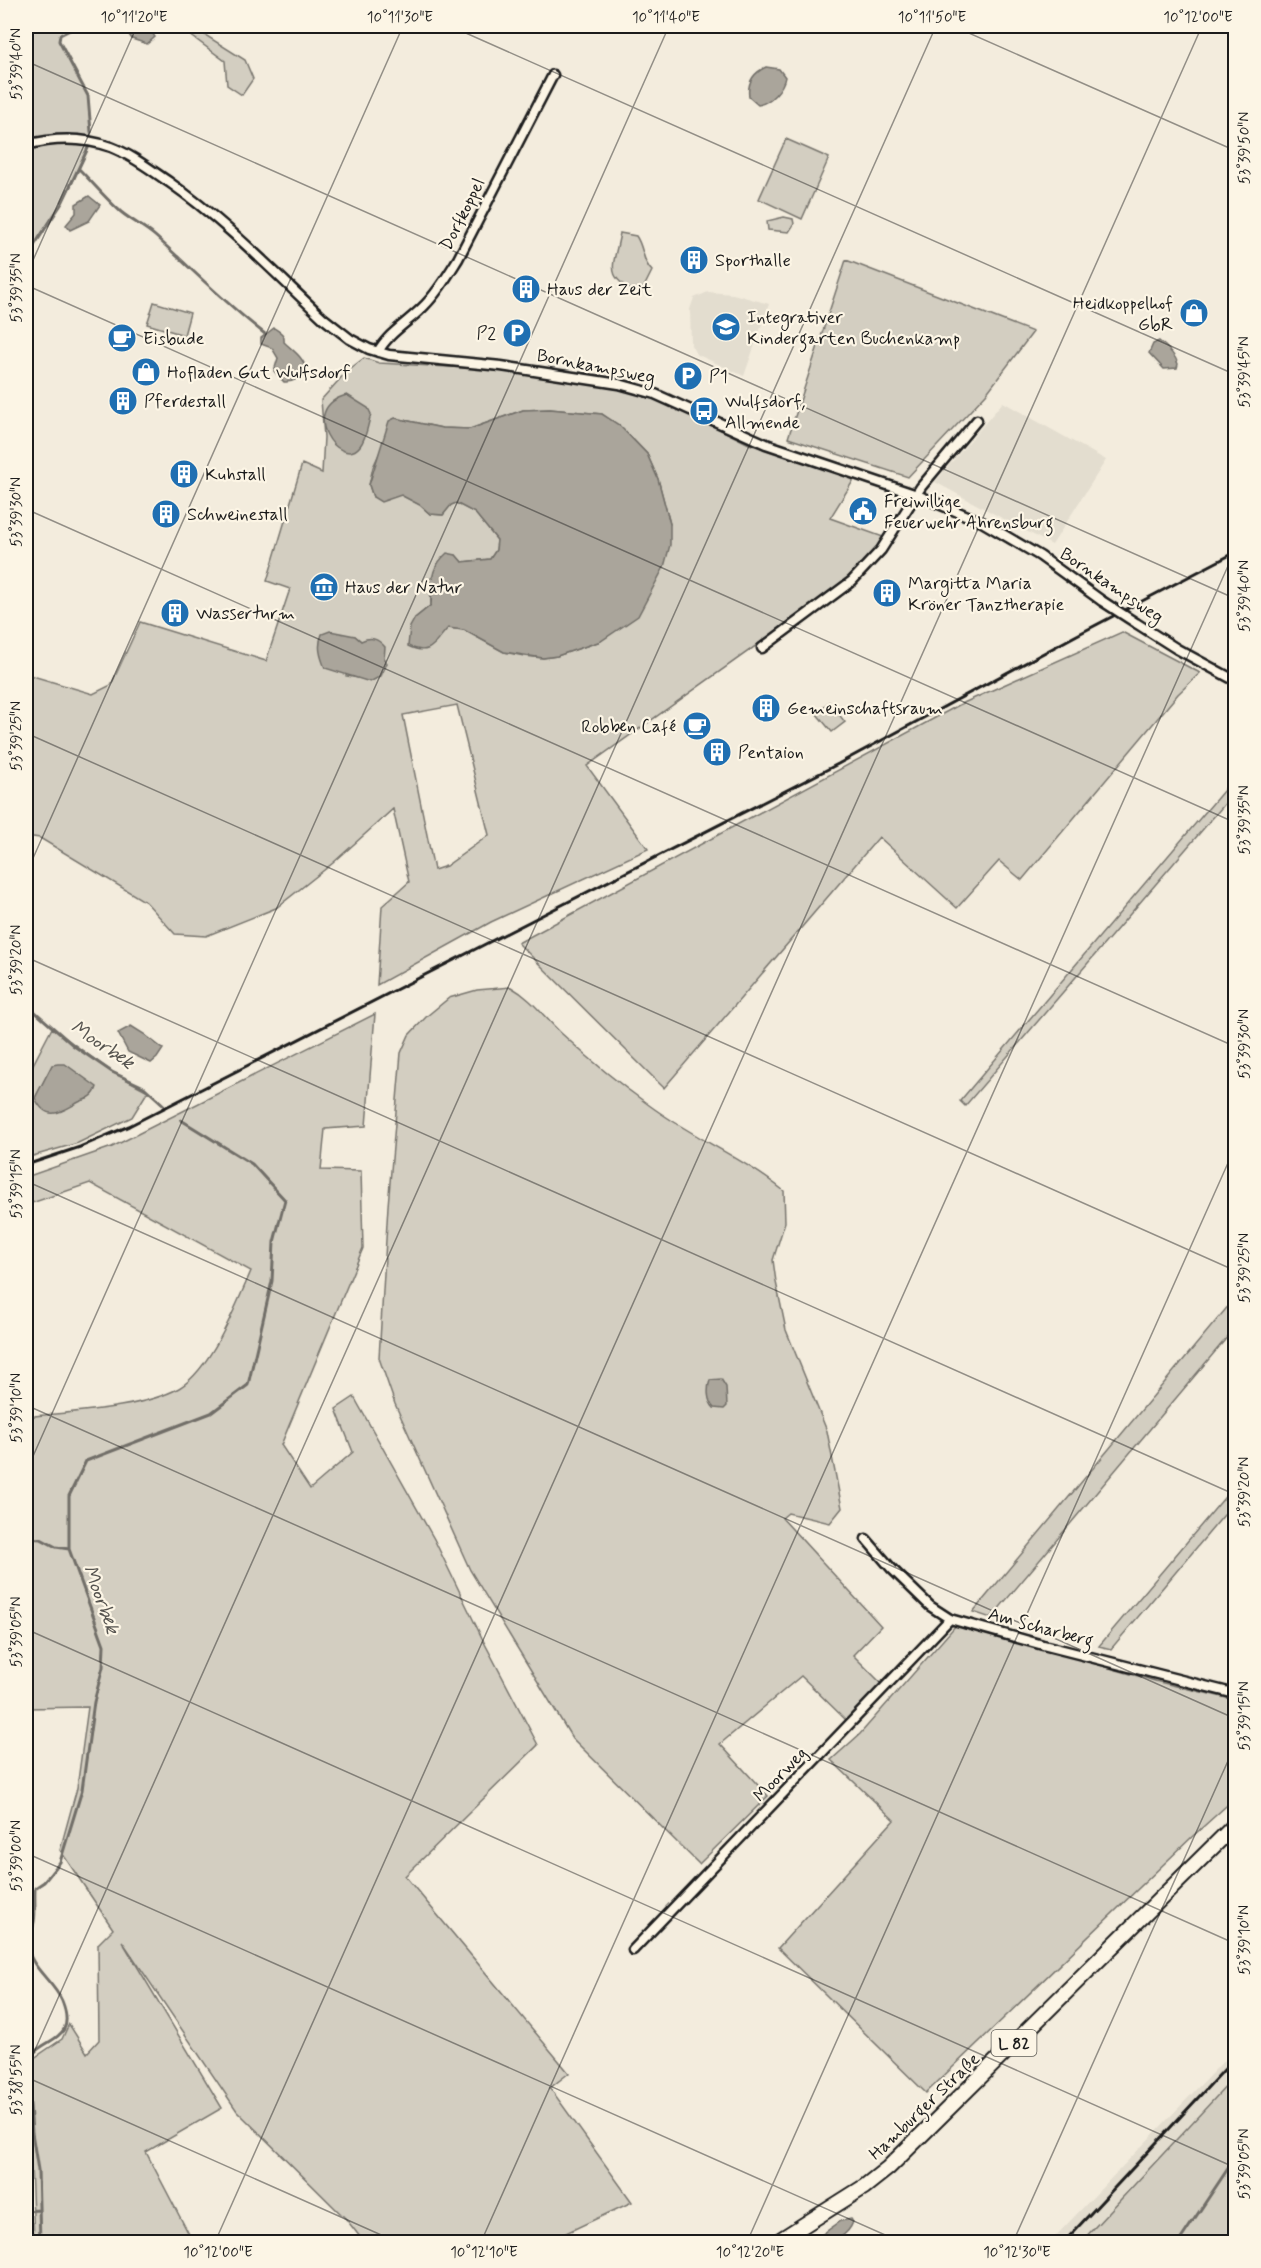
<svg xmlns="http://www.w3.org/2000/svg" width="1261" height="2268" viewBox="0 0 1261 2268" font-family="Mynerve,sans-serif">
<style>
.built{fill:#e3ddcf}
.green{fill:#d3cec1;stroke:#78756e;stroke-width:1.5;fill-rule:evenodd}
.water{fill:#aaa59b;stroke:#716e68;stroke-width:1.5}
.lines{fill:none;stroke-linecap:round;stroke-linejoin:round}
.stream{stroke:#716e68;stroke-width:3}
.minor-casing{stroke:#1c1c1c;stroke-width:13}
.primary-casing{stroke:#1c1c1c;stroke-width:18}
.minor{stroke:#fcf5e5;stroke-width:8}
.primary{stroke:#fcf5e5;stroke-width:14}
.rail{stroke:#1c1c1c;stroke-width:3}
.minor-bridge-casing{stroke:#1c1c1c;stroke-width:13;stroke-linecap:butt}
.minor-bridge{stroke:#fcf5e5;stroke-width:8}
.ticks{fill:none;stroke:#1c1c1c;stroke-width:1.5;stroke-opacity:0.45}
.labels{text-anchor:middle;stroke-width:4.5;stroke-linejoin:round;paint-order:stroke}
.shield{fill:#fcf5e5;stroke:#5f5d58;stroke-width:1.5}
.shield-label{font-size:16px;font-weight:bold;fill:#1c1c1c}
.street-label{font-size:18px;fill:#1c1c1c;stroke:#fcf5e5}
.poi-label{font-size:18px;fill:#1c1c1c;stroke:#fcf5e5;text-anchor:start}
.water-label{font-size:20px;font-style:italic;fill:#55534f;stroke:#fcf5e5}
.neatline{fill:none;stroke:#1c1c1c;stroke-width:2}
.ticks-label{font-size:15px;text-anchor:middle;fill:#1c1c1c}
</style>
<rect width="100%" height="100%" fill="#f3ecdd"/>
<filter id="ink" filterUnits="userSpaceOnUse"><feTurbulence type="fractalNoise" baseFrequency=".0167" numOctaves="2"/><feDisplacementMap in="SourceGraphic" scale="12" xChannelSelector="R" yChannelSelector="G"/><feConvolveMatrix kernelMatrix="1 2 1 2 8 2 1 2 1" color-interpolation-filters="sRGB"/></filter>
<g filter="url(#ink)">
<path class="built" d="M 708,292 L 733,294 L 769,304 L 744,376 L 696,354 L 691,345 L 690,309 L 694,298 Z
M 1003,402 L 1106,460 L 1052,545 L 935,482 Z
M 1235,2049 L 1235,2076 L 1081,2242 L 1050,2242 Z"/>
<path class="green" d="M 26,26 L 78,26 L 60,35 L 59,41 L 88,96 L 91,132 L 89,146 L 73,182 L 62,203 L 26,257 Z
M 178,26 L 191,26 L 245,60 L 253,79 L 242,95 L 227,85 L 225,61 Z
M 786,139 L 829,158 L 802,219 L 759,199 Z
M 784,217 L 793,219 L 794,224 L 789,232 L 768,230 L 767,221 Z
M 620,233 L 636,236 C 644,247 642,262 652,271 L 640,295 C 602,275 614,268 620,233 Z
M 846,260 L 1033,332 L 986,394 L 908,477 L 788,438 Z
M 154,302 L 190,313 L 184,335 L 147,324 Z
M 364,358 L 379,363 L 502,370 L 636,392 L 668,403 L 749,444 L 855,478 L 830,518 L 886,538 L 837,588 L 587,766 L 648,849 L 491,922 L 377,985 L 382,906 L 409,882 L 393,809 L 333,863 L 276,908 L 206,936 L 175,934 L 146,902 L 40,838 L 26,836 L 26,674 L 93,694 L 111,685 L 140,622 L 266,661 L 290,589 L 267,581 L 302,464 L 322,473 L 324,437 L 321,400 L 347,371 ZM 550,409 L 602,414 L 630,436 L 647,454 L 658,479 L 670,524 L 601,641 L 557,656 L 543,658 L 524,656 L 504,652 L 464,630 L 448,628 L 415,618 L 431,605 L 430,579 L 456,555 L 462,562 L 490,559 L 496,550 L 497,540 L 475,513 L 456,503 L 451,505 L 443,515 L 430,514 L 420,505 L 401,495 L 373,497 L 369,485 L 373,467 L 396,418 L 442,428 L 470,429 L 523,410 ZM 355,636 L 361,641 L 358,678 L 346,676 ZM 457,705 L 489,835 L 446,866 L 434,870 L 403,715 Z
M 1122,632 L 1200,673 L 1178,694 L 1022,880 L 999,861 L 957,908 L 879,837 L 664,1088 L 518,943 L 959,705 Z
M 829,702 L 845,722 L 832,732 L 816,713 Z
M 1235,777 L 1235,792 L 965,1106 L 960,1101 Z
M 511,987 C 531,998 544,1017 561,1033 C 589,1059 618,1083 649,1105 C 692,1137 742,1157 784,1191 L 785,1222 L 773,1260 L 776,1282 L 786,1330 L 827,1431 L 842,1508 L 830,1523 L 788,1513 L 782,1518 L 881,1626 L 853,1655 L 882,1684 L 847,1721 L 801,1676 L 720,1744 L 768,1796 L 699,1864 L 572,1738 L 470,1570 L 395,1404 L 379,1358 L 388,1206 L 401,1053 L 409,1035 L 427,1016 L 449,998 L 477,990 Z
M 375,1014 L 366,1126 L 325,1129 L 321,1170 L 361,1171 L 363,1248 L 281,1445 L 310,1489 L 353,1452 L 336,1409 L 354,1397 L 434,1539 L 484,1642 L 538,1745 L 405,1876 L 569,2073 L 550,2088 L 632,2202 L 547,2242 L 364,2242 L 346,2219 L 237,2111 L 122,1941 L 222,2108 L 146,2152 L 193,2242 L 34,2242 L 27,2063 L 62,2039 L 69,2024 L 87,2053 L 99,2040 L 98,1944 L 113,1929 L 60,1850 L 77,1788 L 88,1707 L 26,1708 L 26,1417 C 69,1412 142,1409 179,1388 C 211,1369 237,1304 251,1271 L 90,1183 L 26,1205 L 26,1177 L 112,1147 Z
M 52,1028 L 112,1072 L 148,1091 L 132,1117 L 78,1143 L 26,1158 L 26,1078 ZM 52,1066 L 87,1099 L 81,1101 L 35,1098 Z
M 1235,1298 L 1235,1328 L 991,1618 L 973,1612 Z
M 1235,1485 L 1235,1502 L 1111,1649 L 1099,1646 Z
M 957,1624 L 1155,1681 L 1235,1700 L 1235,1798 L 1194,1835 L 926,2093 L 778,1948 L 894,1820 L 831,1760 L 860,1734 Z
M 1230,2082 L 1236,2083 L 1235,2242 L 1081,2242 Z"/>
<path class="water" d="M 123,26 L 148,26 L 155,37 L 147,44 L 132,39 Z
M 766,67 L 779,69 L 785,77 C 783,89 770,103 758,105 L 749,97 C 747,83 753,73 766,67 Z
M 89,196 L 100,205 L 89,221 L 70,230 L 66,225 L 76,213 L 76,204 Z
M 274,328 C 280,332 285,334 284,342 C 293,351 304,357 306,370 C 302,377 292,383 284,382 L 274,371 L 278,358 L 272,348 L 261,344 L 261,338 Z
M 1159,341 C 1167,347 1175,354 1178,364 L 1177,368 L 1164,369 L 1149,353 L 1153,344 Z
M 347,395 L 368,408 L 371,414 C 368,423 367,437 360,446 C 340,471 296,408 347,395 Z
M 550,409 L 602,414 L 619,425 L 647,454 L 658,479 L 670,524 L 670,545 L 664,567 L 638,616 L 601,641 L 557,656 L 543,658 L 504,652 L 464,630 L 448,628 C 434,643 431,657 408,646 L 410,627 L 415,618 L 431,605 C 433,582 428,570 447,553 L 456,555 L 462,562 L 490,559 L 496,550 L 497,540 L 475,513 L 456,503 L 451,505 L 443,515 L 430,514 L 420,505 L 401,495 L 381,502 L 373,497 L 369,485 L 389,421 L 395,418 L 442,428 L 470,429 L 523,410 Z
M 330,631 L 355,636 L 361,641 C 372,636 378,639 385,647 L 384,659 L 387,663 L 381,676 L 370,682 L 325,668 C 320,656 317,646 322,634 Z
M 131,1026 L 144,1034 L 163,1049 L 157,1058 L 151,1063 L 128,1052 L 118,1033 Z
M 58,1064 L 65,1064 L 97,1087 C 94,1097 88,1098 79,1102 C 61,1112 47,1123 35,1098 L 52,1065 Z
M 721,1379 L 726,1387 L 727,1406 L 724,1409 L 714,1408 C 707,1401 707,1389 710,1380 Z
M 851,2219 L 853,2222 C 848,2236 833,2243 819,2242 L 817,2238 L 841,2221 Z"/>
<g class="lines">
<path class="stream" d="M 78,26 L 60,35 L 59,41 L 88,96 L 91,132
M 79,169 C 93,183 106,199 121,212 C 132,221 145,227 155,236 C 192,269 226,304 265,334
M 26,258 L 62,203 L 89,146
M 26,1004 L 74,1046 L 112,1072 L 144,1087 L 166,1107
M 26,1538 L 41,1539 L 56,1547 L 69,1549
M 26,2211 L 39,2210
M 40,2242 L 38,2170 L 32,2133 L 27,2062 C 40,2036 79,2044 62,2001 C 53,1980 28,1967 27,1942 C 38,1919 34,1913 35,1888 L 44,1882 L 60,1862 L 82,1790 L 94,1702 L 103,1667 L 104,1645 L 69,1549 L 69,1496 L 86,1461 L 211,1413 L 248,1385 L 272,1281 L 274,1242 L 285,1200 L 252,1164 L 181,1120
M 1179,2242 L 1233,2161"/>
<g class="minor-casing">
<path id="minor" d="M 26,145 C 53,138 83,137 111,147 C 132,155 151,170 169,182 C 226,222 273,271 323,318 L 350,339 L 369,349 L 389,355 L 501,366 L 619,384 L 655,394 L 766,444 L 917,495 L 982,522 L 1040,556 L 1102,601
M 378,352 C 388,333 410,321 425,305 C 438,292 448,275 458,259 L 553,75
M 1136,623 L 1177,649 L 1236,681
M 762,648 L 852,581 L 881,550 L 921,487 L 977,420
M 866,1539 L 891,1568 L 930,1606 L 950,1619 L 1043,1645 L 1236,1694
M 633,1950 L 950,1619"/>
</g>
<g class="primary-casing">
<path id="primary" d="M 777,2242 L 864,2187 L 888,2168 L 1236,1824"/>
</g>
<use href="#minor" class="minor"/>
<use href="#primary" class="primary"/>
<path class="rail" d="M 26,1165 L 80,1147 L 129,1126 L 838,764 L 1077,635 L 1236,552
M 1064,2242 L 1236,2057"/>
<g class="minor-bridge-casing">
<path id="minor-bridge" d="M 1102,601 L 1136,623"/>
</g>
<use href="#minor-bridge" class="minor-bridge"/>
</g>
</g>
<path class="ticks" d="M 450,26 L 1236,375M 953,26 L 1236,151M 26,61 L 1236,599M 26,276 L 137,26M 26,285 L 1236,823M 26,509 L 1236,1047M 26,733 L 1236,1271M 26,874 L 403,26M 26,957 L 1236,1495M 26,1181 L 1236,1719M 26,1405 L 1236,1944M 26,1472 L 669,26M 26,1629 L 1236,2168M 26,1853 L 901,2242M 26,2070 L 936,26M 26,2077 L 397,2242M 215,2242 L 1202,26M 481,2242 L 1236,548M 747,2242 L 1236,1145M 1013,2242 L 1236,1743"/>
<defs>
<g id="building-disc" transform="scale(1.5)"><circle r="9.5" fill="#1f6fb2" stroke="#fcf5e5"/><path d="M-4-6H4V6H1V3H-1V6H-4ZM-2.5-4.3h1.7v1.8h-1.7ZM.8-4.3h1.7v1.8H.8ZM-2.5-1h1.7V.8h-1.7ZM.8-1h1.7V.8H.8Z" fill="#fff"/></g>
<g id="shop-disc" transform="scale(1.5)"><circle r="9.5" fill="#1f6fb2" stroke="#fcf5e5"/><path d="M-5-2.5h2.3a2.7 3.5 0 0 1 5.4 0H5L5.5 6h-11ZM-1.5-2.5h3a1.5 2.3 0 0 0-3 0Z" fill="#fff"/></g>
<g id="school-disc" transform="scale(1.5)"><circle r="9.5" fill="#1f6fb2" stroke="#fcf5e5"/><path d="M0-5L7-2L0 1L-7-2ZM-4 1L0 2.5L4 1V4Q0 6-4 4Z" fill="#fff"/></g>
<g id="parking-disc" transform="scale(1.5)"><circle r="9.5" fill="#1f6fb2" stroke="#fcf5e5"/><path d="M-3.5-5.5H1a3.5 3.5 0 0 1 0 7H-1V5.5H-3.5ZM-1-3.4V-.6H.8a1.4 1.4 0 0 0 0-2.8Z" fill="#fff"/></g>
<g id="cafe-disc" transform="scale(1.5)"><circle r="9.5" fill="#1f6fb2" stroke="#fcf5e5"/><path d="M-5.5-4.5H6V0H3Q3 3.5 0 3.5H-2.5Q-5.5 3.5-5.5 0ZM3-3.2v2h1.7v-2ZM-6 4.5H4V6H-6Z" fill="#fff"/></g>
<g id="bus-disc" transform="scale(1.5)"><circle r="9.5" fill="#1f6fb2" stroke="#fcf5e5"/><path d="M-5-6H5V4H4V6H2V4H-2V6H-4V4H-5ZM-3.5-4V0h7V-4ZM-3.5 1.2v1.5H-2V1.2ZM2 1.2v1.5H3.5V1.2Z" fill="#fff"/></g>
<g id="civic-disc" transform="scale(1.5)"><circle r="9.5" fill="#1f6fb2" stroke="#fcf5e5"/><path d="M-.6-6.5H3V-4.5H.6V-3L4-1V1h2V6H-6V1h2V-1L-.6-3ZM-1.2 2.5V6h2.4V2.5Z" fill="#fff"/></g>
<g id="museum-disc" transform="scale(1.5)"><circle r="9.5" fill="#1f6fb2" stroke="#fcf5e5"/><path d="M0-6L6-3V-2H-6V-3ZM-5-1h2V3h-2ZM-1-1h2V3h-2ZM3-1h2V3H3ZM-6 4H6V6H-6Z" fill="#fff"/></g>
</defs>
<g fill-rule="evenodd">
<use href="#building-disc" x="694" y="260"/>
<use href="#building-disc" x="526" y="289"/>
<use href="#shop-disc" x="1194" y="313"/>
<use href="#school-disc" x="726" y="327"/>
<use href="#parking-disc" x="517" y="333"/>
<use href="#cafe-disc" x="122" y="338"/>
<use href="#shop-disc" x="146" y="372"/>
<use href="#parking-disc" x="688" y="376"/>
<use href="#building-disc" x="123" y="401"/>
<use href="#bus-disc" x="704" y="411"/>
<use href="#building-disc" x="184" y="474"/>
<use href="#civic-disc" x="863" y="511"/>
<use href="#building-disc" x="166" y="514"/>
<use href="#museum-disc" x="324" y="587"/>
<use href="#building-disc" x="887" y="593"/>
<use href="#building-disc" x="175" y="613"/>
<use href="#building-disc" x="766" y="708"/>
<use href="#cafe-disc" x="697" y="726"/>
<use href="#building-disc" x="717" y="752"/>
</g>
<g class="labels">
<rect class="shield" x="991.5" y="2030" width="45" height="26" rx="4.5"/>
<g class="shield-label">
<text x="1014" y="2049">L 82</text>
</g>
<g class="street-label">
<text transform="translate(462 214) rotate(-63)" y="6">Dorfkoppel</text>
<text transform="translate(596 366) rotate(11)" y="6">Bornkampsweg</text>
<text transform="translate(1112 585) rotate(34)" y="6">Bornkampsweg</text>
<text transform="translate(1041 1627) rotate(15)" y="6">Am Scharberg</text>
<text transform="translate(780 1774) rotate(-46)" y="6">Moorweg</text>
<text transform="translate(924 2106) rotate(-44)" y="6">Hamburger Straße</text>
</g>
<g class="poi-label">
<text x="715" y="266">Sporthalle</text>
<text x="547" y="295">Haus der Zeit</text>
<text x="1173" y="309" text-anchor="end">Heidkoppelhof<tspan x="1173" dy="21">GbR</tspan></text>
<text x="747" y="323">Integrativer<tspan x="747" dy="21">Kindergarten Buchenkamp</tspan></text>
<text x="496" y="339" text-anchor="end">P2</text>
<text x="143" y="344">Eisbude</text>
<text x="167" y="378">Hofladen Gut Wulfsdorf</text>
<text x="709" y="382">P1</text>
<text x="144" y="407">Pferdestall</text>
<text x="725" y="407">Wulfsdorf,<tspan x="725" dy="21">Allmende</tspan></text>
<text x="205" y="480">Kuhstall</text>
<text x="884" y="507">Freiwillige<tspan x="884" dy="21">Feuerwehr Ahrensburg</tspan></text>
<text x="187" y="520">Schweinestall</text>
<text x="908" y="589">Margitta Maria<tspan x="908" dy="21">Kröner Tanztherapie</tspan></text>
<text x="345" y="593">Haus der Natur</text>
<text x="196" y="619">Wasserturm</text>
<text x="787" y="714">Gemeinschaftsraum</text>
<text x="676" y="732" text-anchor="end">Robben Café</text>
<text x="738" y="758">Pentaion</text>
</g>
<g class="water-label">
<text transform="translate(103 1044) rotate(34)" y="7">Moorbek</text>
<text transform="translate(102 1599) rotate(70)" y="7">Moorbek</text>
</g>
</g>
<rect width="1261" height="2268" fill="none" stroke="#fcf5e5" stroke-width="66"/>
<rect x="33" y="33" width="1195" height="2202" class="neatline"/>
<g class="ticks-label">
<text x="134" y="22">10°11'20"E</text>
<text x="400" y="22">10°11'30"E</text>
<text x="666" y="22">10°11'40"E</text>
<text x="932" y="22">10°11'50"E</text>
<text x="1198" y="22">10°12'00"E</text>
<text transform="translate(16 64) rotate(-90)" y="5">53°39'40"N</text>
<text transform="translate(1244 148) rotate(-90)" y="5">53°39'50"N</text>
<text transform="translate(16 288) rotate(-90)" y="5">53°39'35"N</text>
<text transform="translate(1244 372) rotate(-90)" y="5">53°39'45"N</text>
<text transform="translate(16 512) rotate(-90)" y="5">53°39'30"N</text>
<text transform="translate(1244 596) rotate(-90)" y="5">53°39'40"N</text>
<text transform="translate(16 736) rotate(-90)" y="5">53°39'25"N</text>
<text transform="translate(1244 820) rotate(-90)" y="5">53°39'35"N</text>
<text transform="translate(16 960) rotate(-90)" y="5">53°39'20"N</text>
<text transform="translate(1244 1044) rotate(-90)" y="5">53°39'30"N</text>
<text transform="translate(16 1184) rotate(-90)" y="5">53°39'15"N</text>
<text transform="translate(1244 1268) rotate(-90)" y="5">53°39'25"N</text>
<text transform="translate(16 1408) rotate(-90)" y="5">53°39'10"N</text>
<text transform="translate(1244 1492) rotate(-90)" y="5">53°39'20"N</text>
<text transform="translate(16 1632) rotate(-90)" y="5">53°39'05"N</text>
<text transform="translate(1244 1716) rotate(-90)" y="5">53°39'15"N</text>
<text transform="translate(16 1856) rotate(-90)" y="5">53°39'00"N</text>
<text transform="translate(1244 1940) rotate(-90)" y="5">53°39'10"N</text>
<text transform="translate(16 2080) rotate(-90)" y="5">53°38'55"N</text>
<text transform="translate(1244 2164) rotate(-90)" y="5">53°39'05"N</text>
<text x="218" y="2257">10°12'00"E</text>
<text x="484" y="2257">10°12'10"E</text>
<text x="750" y="2257">10°12'20"E</text>
<text x="1017" y="2257">10°12'30"E</text>
</g>
</svg>
